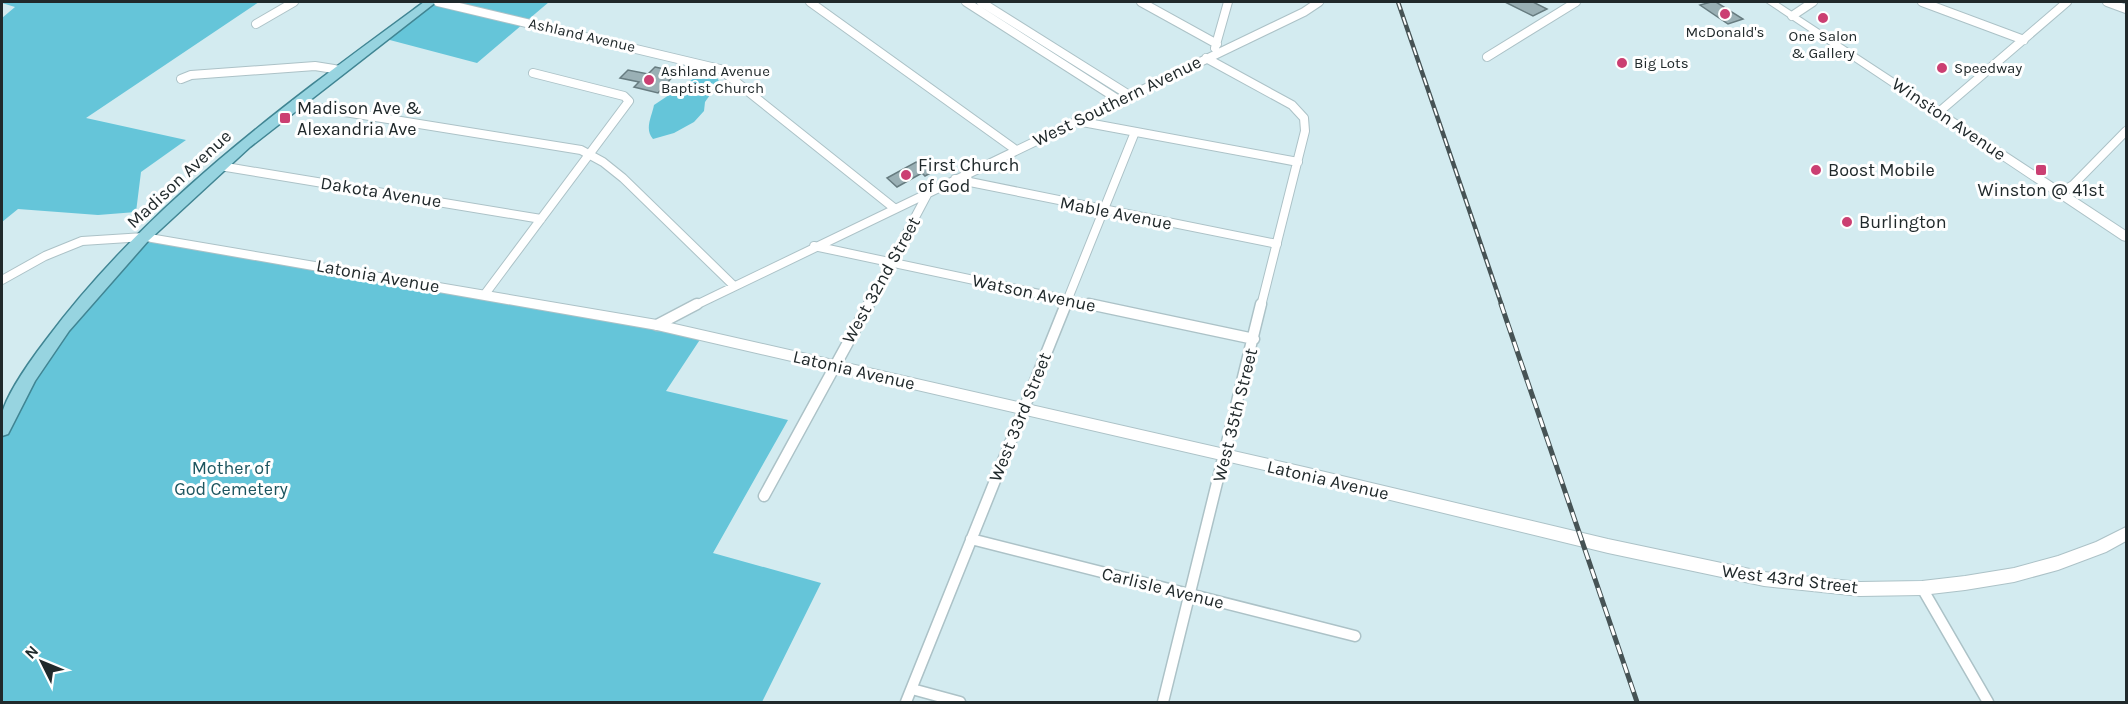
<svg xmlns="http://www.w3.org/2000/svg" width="2128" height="704" viewBox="0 0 2128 704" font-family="Karla,sans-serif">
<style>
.green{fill:#65c5d9}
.building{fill:#9ab0b5;stroke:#677c80;stroke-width:1.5}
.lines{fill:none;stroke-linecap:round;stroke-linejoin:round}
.street-far1-casing{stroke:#acc2c7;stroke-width:10}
.street-casing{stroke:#acc2c7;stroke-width:13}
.secondary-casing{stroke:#acc2c7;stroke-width:2}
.primary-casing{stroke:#408593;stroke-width:3}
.street-far1{stroke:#fff;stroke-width:8}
.street{stroke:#fff;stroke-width:10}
.secondary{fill:#fff;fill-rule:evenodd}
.primary{fill:#97d4e0;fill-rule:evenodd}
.rail-far1-casing{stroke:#465355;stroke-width:4.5}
.rail-casing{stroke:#465355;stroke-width:5}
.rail-far1{stroke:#fff;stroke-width:2;stroke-dasharray:8;stroke-linecap:butt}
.rail{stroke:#fff;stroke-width:3;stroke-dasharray:10;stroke-linecap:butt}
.poi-dot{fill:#cb3f72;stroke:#fff;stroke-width:2}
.labels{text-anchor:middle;stroke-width:6;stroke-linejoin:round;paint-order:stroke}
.far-poi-label{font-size:15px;fill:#20292b;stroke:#fff;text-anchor:start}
.far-street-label{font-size:15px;fill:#20292b;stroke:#fff}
.street-label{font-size:18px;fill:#20292b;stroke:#fff}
.poi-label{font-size:18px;fill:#20292b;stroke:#fff;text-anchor:start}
.park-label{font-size:18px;fill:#1c555f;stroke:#fff}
</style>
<rect width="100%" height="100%" fill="#d3ebf0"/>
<path class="green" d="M 6,2 L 259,2 L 86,118 L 186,140 L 141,172 L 136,212 L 98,215 L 18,209 L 2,222 L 2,18 L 15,7 L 2,3 Z
M 436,2 L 549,2 L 477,63 L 386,39 Z
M 705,71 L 717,76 L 719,82 L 705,102 L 704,111 L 694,122 L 674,133 L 653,139 C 644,129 652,116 654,105 Z
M 144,237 L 703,335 L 666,391 L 788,420 L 713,553 L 821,583 L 762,702 L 2,702 L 2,430 L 23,389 Z"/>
<path class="building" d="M 1505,2 L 1533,2 L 1547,9 L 1533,16 Z
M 1711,2 L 1716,2 L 1743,19 L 1728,24 L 1700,5 Z
M 655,67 L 664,69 L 666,67 L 675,69 L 673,71 L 677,72 L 658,93 L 634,87 L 639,82 L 620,78 L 628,70 L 648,74 Z
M 916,162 L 924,167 L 929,164 L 936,170 L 925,176 L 922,173 L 897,187 L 887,178 Z"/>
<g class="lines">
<g class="street-far1-casing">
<path id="street-far1" d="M 438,2 L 720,69 L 894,208
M 810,2 L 1016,150
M 966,2 L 1119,100
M 981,2 L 1129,95
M 1141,2 L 1217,44
M 1922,2 L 2024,40
M 2107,2 L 2126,9
M 1792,16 L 1813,2
M 256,24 L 294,2
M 1215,48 L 1228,2
M 1487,57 L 1576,2
M 1206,58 L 1292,105 L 1304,118 L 1305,131 L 1261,306
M 181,79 L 191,75 L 315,66 L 340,70
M 295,104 L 581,150 L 603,162 L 623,178 L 733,285
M 1939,112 L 2067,2
M 1077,121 L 1298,162
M 220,166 L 541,219
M 955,179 L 1277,244
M 2060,193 L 2073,185 L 2126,131
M 814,246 L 1096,306
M 2,280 L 45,256 L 82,241 L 144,237
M 485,294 L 629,101 L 624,96 L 533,73
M 694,306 L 1304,12 L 1319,2
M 868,306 L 929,191
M 1065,306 L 1135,132"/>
</g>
<g class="street-casing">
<path id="street" d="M 1089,304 L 1254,339
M 657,325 L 697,304
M 764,496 L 869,304
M 971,539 L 1355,636
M 1922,588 L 1988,702
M 912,689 L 960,702
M 906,702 L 1066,304
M 1163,702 L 1261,304"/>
</g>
<g class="secondary-casing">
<path id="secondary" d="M 1766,2 L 1777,2 L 2126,231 L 2126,241 L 2122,240 Z
M 144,233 L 657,320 L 1304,467 L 1608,539 L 1764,572 L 1860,582 L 1922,581 L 1965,576 L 2014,568 L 2058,556 L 2096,542 L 2126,527 L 2126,541 L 2106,552 L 2058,570 L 2014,582 L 1965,590 L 1922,595 L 1860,596 L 1764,586 L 1608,553 L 1304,479 L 657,330 L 140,240 L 138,237 L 140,234 Z"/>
</g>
<g class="primary-casing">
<path id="primary" d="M 424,2 L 436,2 L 250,147 L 148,241 L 69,331 L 35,381 L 8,434 L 2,436 C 2,429 0,420 2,414 C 7,393 33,357 46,340 C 148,203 288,102 424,2 Z"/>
</g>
<use href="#street-far1" class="street-far1"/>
<use href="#street" class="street"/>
<use href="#secondary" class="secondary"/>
<use href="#primary" class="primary"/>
<g class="rail-far1-casing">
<path id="rail-far1" d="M 1398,2 L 1502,306"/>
</g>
<g class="rail-casing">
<path id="rail" d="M 1501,304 L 1637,702"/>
</g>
<use href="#rail-far1" class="rail-far1"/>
<use href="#rail" class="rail"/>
</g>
<g class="poi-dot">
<circle cx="1725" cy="14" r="6"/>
<circle cx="1823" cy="18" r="6"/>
<circle cx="1622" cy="63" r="6"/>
<circle cx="1942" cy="68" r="6"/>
<circle cx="649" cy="80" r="6"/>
<rect x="279" y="112" width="12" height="12" rx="3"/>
<circle cx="1816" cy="170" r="6"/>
<rect x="2035" y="164" width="12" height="12" rx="3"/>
<circle cx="906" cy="175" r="6"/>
<circle cx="1847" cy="222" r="6"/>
</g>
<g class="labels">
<g class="far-poi-label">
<text x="1725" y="37" text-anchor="middle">McDonald's</text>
<text x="1823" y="41" text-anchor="middle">One Salon<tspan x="1823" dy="17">&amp; Gallery</tspan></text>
<text x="1634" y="68">Big Lots</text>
<text x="1954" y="73">Speedway</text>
<text x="661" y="76">Ashland Avenue<tspan x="661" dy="17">Baptist Church</tspan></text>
</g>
<g class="far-street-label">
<text transform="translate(582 35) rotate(13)" y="5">Ashland Avenue</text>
</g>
<g class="street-label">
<text transform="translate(1117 101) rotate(-26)" y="6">West Southern Avenue</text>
<text transform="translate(1949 119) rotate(34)" y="6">Winston Avenue</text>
<text transform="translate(179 179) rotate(-43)" y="6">Madison Avenue</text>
<text transform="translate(381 192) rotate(9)" y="6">Dakota Avenue</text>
<text transform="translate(1116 213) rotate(11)" y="6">Mable Avenue</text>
<text transform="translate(378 276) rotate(10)" y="6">Latonia Avenue</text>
<text transform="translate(881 280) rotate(-61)" y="6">West 32nd Street</text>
<text transform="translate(1034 293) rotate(12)" y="6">Watson Avenue</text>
<text transform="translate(854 370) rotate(13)" y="6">Latonia Avenue</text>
<text transform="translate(1235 415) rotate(-76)" y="6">West 35th Street</text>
<text transform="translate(1020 417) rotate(-68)" y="6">West 33rd Street</text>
<text transform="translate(1328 480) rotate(13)" y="6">Latonia Avenue</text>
<text transform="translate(1790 579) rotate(7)" y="6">West 43rd Street</text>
<text transform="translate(1163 588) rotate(14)" y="6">Carlisle Avenue</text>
</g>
<g class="poi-label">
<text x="297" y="114">Madison Ave &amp;<tspan x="297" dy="21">Alexandria Ave</tspan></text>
<text x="918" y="171">First Church<tspan x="918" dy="21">of God</tspan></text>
<text x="1828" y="176">Boost Mobile</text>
<text x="2041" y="196" text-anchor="middle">Winston @ 41st</text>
<text x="1859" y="228">Burlington</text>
</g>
<g class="park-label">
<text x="231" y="474">Mother of<tspan x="231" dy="21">God Cemetery</tspan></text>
</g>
</g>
<rect width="2128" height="704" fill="none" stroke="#20292b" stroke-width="6"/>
<g transform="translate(42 662) rotate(313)" stroke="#ffffff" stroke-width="4.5" paint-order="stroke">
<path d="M0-4.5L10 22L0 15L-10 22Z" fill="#20292b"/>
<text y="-9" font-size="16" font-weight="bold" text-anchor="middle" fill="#20292b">N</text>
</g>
</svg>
